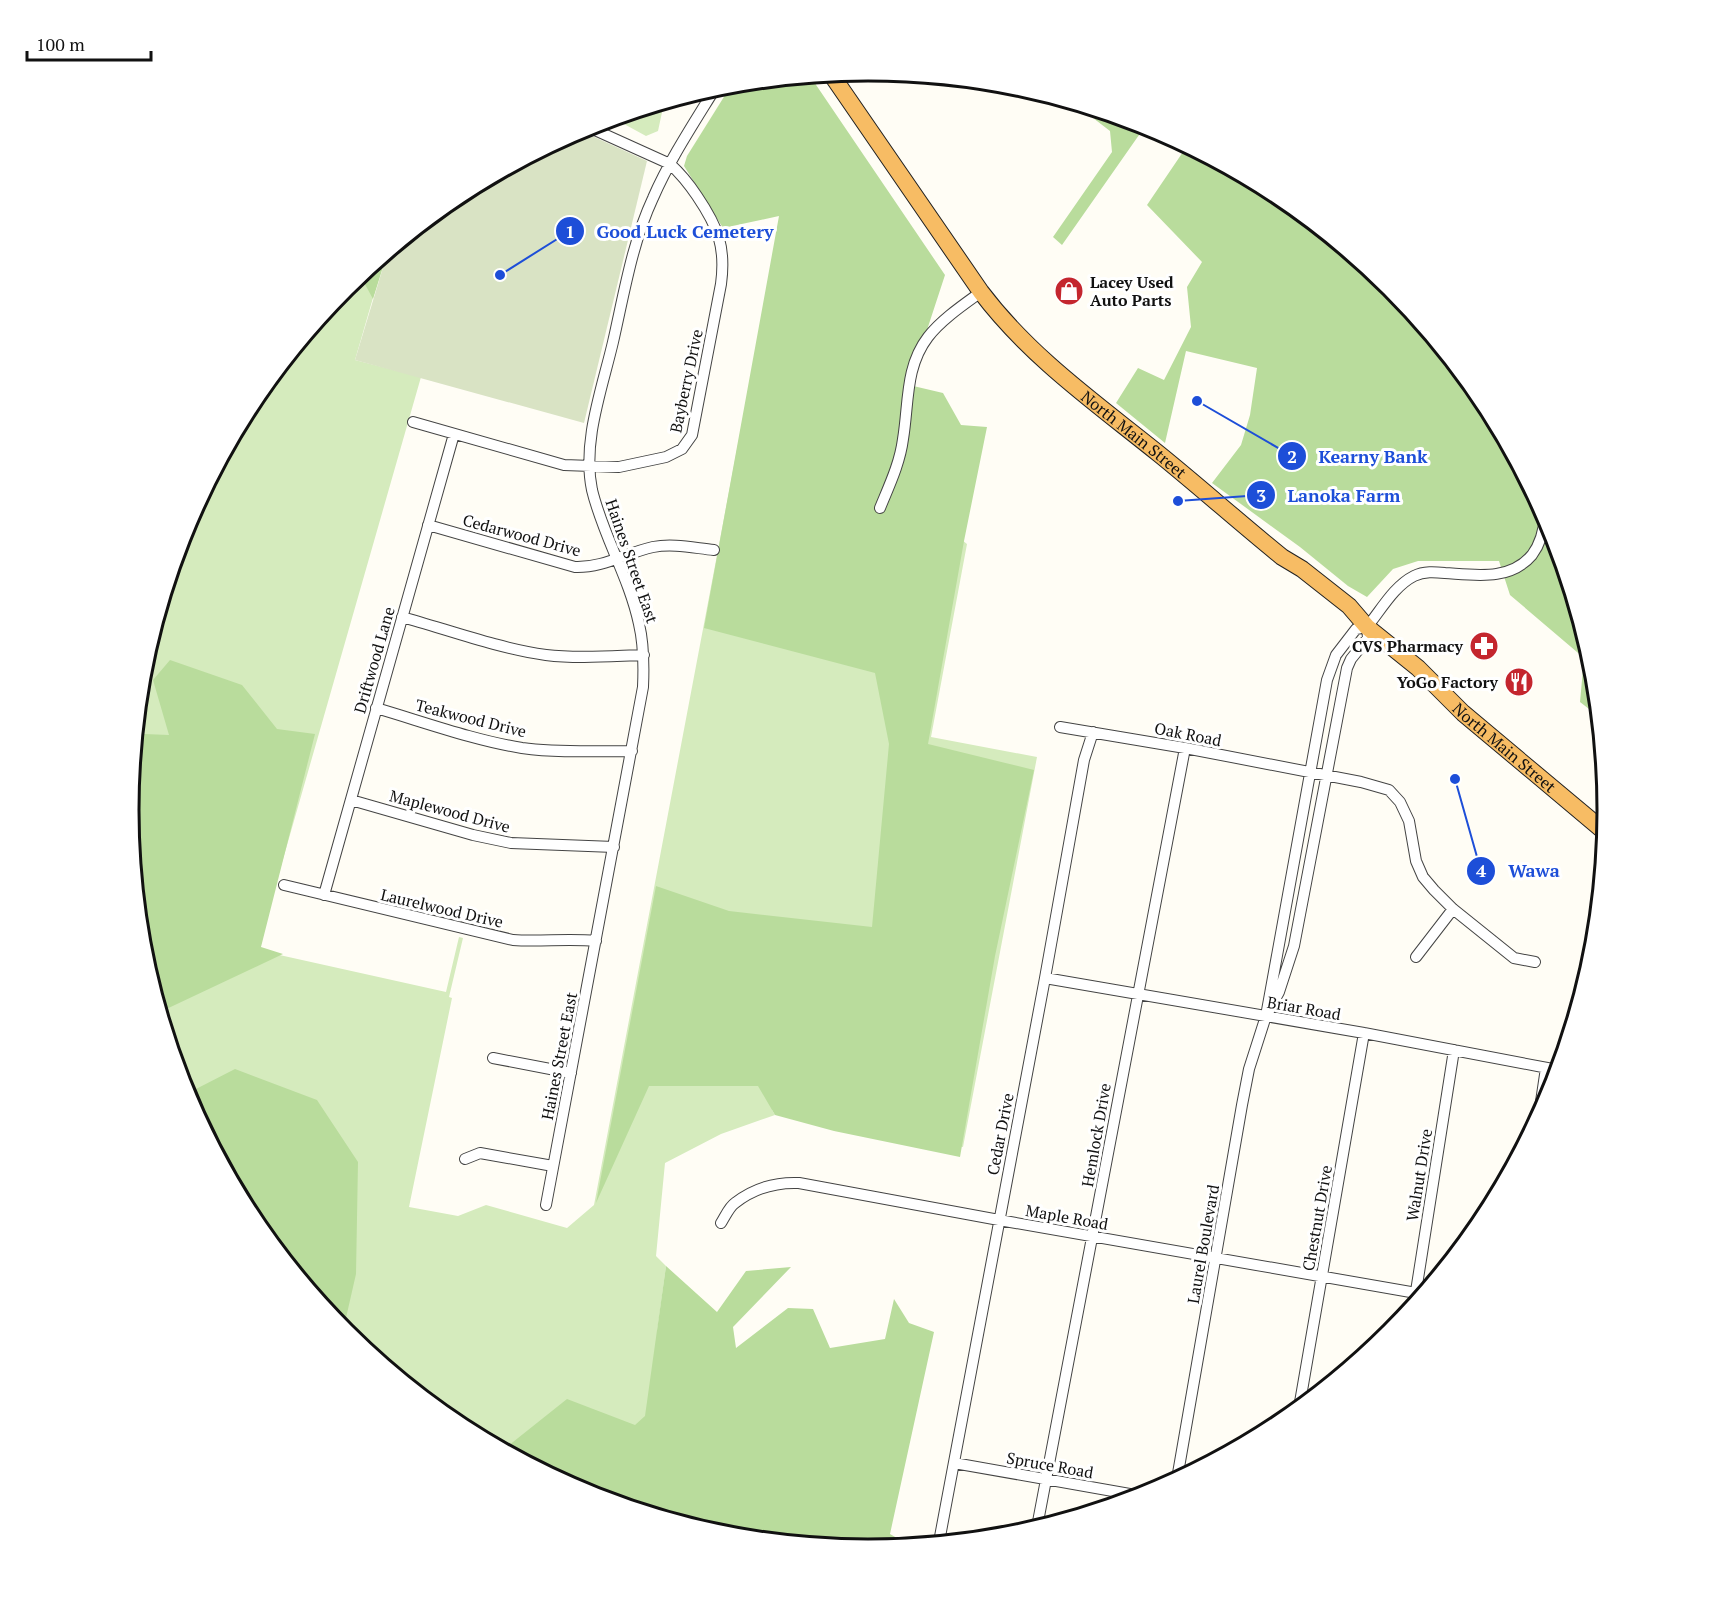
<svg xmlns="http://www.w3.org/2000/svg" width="1735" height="1620" viewBox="0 0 1735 1620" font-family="'PT Serif',serif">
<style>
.green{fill:#d5ebbd}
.forest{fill:#b9dc9c}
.cemetery{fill:#d9e3c4}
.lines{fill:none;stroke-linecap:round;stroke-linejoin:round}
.minor-casing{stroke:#444;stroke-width:12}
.trunk-casing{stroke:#222;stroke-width:18}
.minor{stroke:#fff;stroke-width:10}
.trunk{stroke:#f7bc64;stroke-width:16}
.labels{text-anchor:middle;stroke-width:6;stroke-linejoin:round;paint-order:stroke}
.poi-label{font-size:16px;font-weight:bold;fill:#111;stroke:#fff;text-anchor:end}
.street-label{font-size:16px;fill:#111;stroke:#fff}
.rim{fill:none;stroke:#111;stroke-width:3}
.leader{fill:none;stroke:#1d4ed8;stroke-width:2}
.callout-dot{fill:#1d4ed8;stroke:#fff;stroke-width:2}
.mark-label{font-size:18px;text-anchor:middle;font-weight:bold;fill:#fff}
.callout-label{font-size:18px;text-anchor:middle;font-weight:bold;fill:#1d4ed8;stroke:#fff;stroke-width:6;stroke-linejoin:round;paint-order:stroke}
</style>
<rect width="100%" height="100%" fill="#fffdf5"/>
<path class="green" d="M 664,103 L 658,131 L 646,136 L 613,118 Z
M 386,253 L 355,360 L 421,377 L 257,950 L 446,992 L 459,937 L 463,938 L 449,997 L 452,998 L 409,1207 L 458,1216 L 486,1205 L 567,1228 L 594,1205 L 763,312 L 941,523 L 967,544 L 931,737 L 1037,757 L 963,1147 L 772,1110 L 775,1115 L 721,1134 L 665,1163 L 656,1256 L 666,1266 L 657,1332 L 867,1549 L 723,1535 L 584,1493 L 456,1425 L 344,1333 L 252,1221 L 184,1093 L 142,954 L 128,810 L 142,665 L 184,527 L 253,399 L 345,287 Z"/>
<path class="forest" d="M 810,76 L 945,275 L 909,385 L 943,393 L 961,425 L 987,427 L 964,541 L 928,744 L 1034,770 L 995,956 L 960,1157 L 834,1131 L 775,1115 L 758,1086 L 649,1086 L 596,1203 L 656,886 L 729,911 L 872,927 L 889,744 L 875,673 L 704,628 L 779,216 L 723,228 L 684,166 L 687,156 L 732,84 Z
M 1087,107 L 1146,125 L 1062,245 L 1053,237 L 1112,152 L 1110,131 L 1084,111 Z
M 1187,146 L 1279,195 L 1391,287 L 1483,399 L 1551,527 L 1593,666 L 1598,716 L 1580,702 L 1584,658 L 1510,595 L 1499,561 L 1418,561 L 1393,569 L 1367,597 L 1348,586 L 1300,547 L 1212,483 L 1241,445 L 1250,415 L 1257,368 L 1186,351 L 1165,443 L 1116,403 L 1138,368 L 1164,380 L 1191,327 L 1187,287 L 1202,262 L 1147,205 Z
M 388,251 L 373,299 L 360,275 Z
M 170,660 L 242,685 L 277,729 L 315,734 L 261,947 L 283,954 L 160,1012 L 142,954 L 128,810 L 137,720 L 144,734 L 169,735 L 153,680 Z
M 235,1069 L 317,1100 L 358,1162 L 356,1274 L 343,1331 L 252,1221 L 184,1093 L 184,1091 L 194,1090 Z
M 666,1266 L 717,1312 L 746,1271 L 791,1267 L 733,1327 L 736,1348 L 788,1308 L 813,1309 L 830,1348 L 885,1339 L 894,1299 L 909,1323 L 934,1332 L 890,1534 L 909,1545 L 867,1549 L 723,1535 L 584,1493 L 503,1450 L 567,1399 L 635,1425 L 645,1416 Z"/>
<path class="cemetery" d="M 579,130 L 647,161 L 584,423 L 355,360 L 388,251 L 457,195 Z"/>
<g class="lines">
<g class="minor-casing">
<path id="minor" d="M 413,422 L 564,465 L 619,467 L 666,457 L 682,449 L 692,435 L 721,284 C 726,247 718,227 697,196 C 689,184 681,174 670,164 L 586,126
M 880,508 C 889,486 900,463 903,439 C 909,403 905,367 928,337 C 941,320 963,305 981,292
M 428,525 L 575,567 C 603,568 626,553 653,547 C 673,543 694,548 714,550
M 402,617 C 449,630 497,648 546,655 C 578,659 612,656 644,655
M 376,708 C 424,722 473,740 522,748 C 558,753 596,751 632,751
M 1060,727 L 1185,748 L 1361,782 L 1389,790 L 1400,802 L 1409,821 L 1416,861 L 1423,877 L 1434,890 L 1453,909 L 1514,958 L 1535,962
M 351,800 L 473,835 L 511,843 L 614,847
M 284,885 L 513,940 C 541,942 568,938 596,941
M 324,895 L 454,434
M 1416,957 L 1453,909
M 1045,978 L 1364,1033 L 1558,1070
M 1269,1011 L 1279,992 L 1294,946 L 1347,668 L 1351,659 L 1368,638 L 1367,627 C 1381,610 1394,586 1414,576 C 1424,571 1435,572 1445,573 C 1476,575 1510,581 1532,555 C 1541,543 1544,531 1545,516
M 493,1058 L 571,1073
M 1539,1115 L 1546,1068
M 465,1159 L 480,1153 L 553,1166
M 546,1205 L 643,687 C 644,665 644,645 639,624 C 629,577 603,536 592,490 C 582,442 602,389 613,342 C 624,294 632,243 653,198 C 670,159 694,123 716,87
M 721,1223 C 725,1217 729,1207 735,1203 C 753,1189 776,1182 799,1183 L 999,1220 L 1422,1294
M 1414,1304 L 1454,1050
M 1299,1408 L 1364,1033
M 954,1463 L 1141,1496
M 1177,1479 L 1242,1105 L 1249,1069 L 1266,1016 L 1327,680 L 1336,655 L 1356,629 L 1367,627
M 1037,1527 L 1185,748
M 939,1542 L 1045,978 L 1084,760 L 1093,732"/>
</g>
<g class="trunk-casing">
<g id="trunk">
<path id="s1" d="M 831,74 L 981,292 C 1030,357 1097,404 1159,454 C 1201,488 1240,523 1282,557 L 1302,569 L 1349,606 L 1367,627 L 1418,668 L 1463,713 L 1605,832"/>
</g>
</g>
<use href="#minor" class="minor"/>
<use href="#trunk" class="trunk"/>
</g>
<defs>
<g id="shop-disc" transform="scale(1.5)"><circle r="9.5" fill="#c4262e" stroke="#fff"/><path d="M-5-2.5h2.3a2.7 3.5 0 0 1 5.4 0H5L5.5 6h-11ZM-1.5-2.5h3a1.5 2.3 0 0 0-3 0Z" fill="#fff"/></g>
<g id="pharmacy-disc" transform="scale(1.5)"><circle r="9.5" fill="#c4262e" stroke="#fff"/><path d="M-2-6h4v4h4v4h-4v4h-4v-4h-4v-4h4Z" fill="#fff"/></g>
<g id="restaurant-disc" transform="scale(1.5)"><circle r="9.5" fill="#c4262e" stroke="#fff"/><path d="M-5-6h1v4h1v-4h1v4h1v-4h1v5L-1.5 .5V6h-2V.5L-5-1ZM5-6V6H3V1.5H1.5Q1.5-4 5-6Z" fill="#fff"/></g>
</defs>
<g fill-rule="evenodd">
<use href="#shop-disc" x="1069" y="291"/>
<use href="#pharmacy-disc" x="1484" y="646"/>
<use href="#restaurant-disc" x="1519" y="682"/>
</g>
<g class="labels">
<g class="poi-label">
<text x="1090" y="288" text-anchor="start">Lacey Used<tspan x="1090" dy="18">Auto Parts</tspan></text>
<text x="1463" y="652">CVS Pharmacy</text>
<text x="1498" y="688">YoGo Factory</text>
</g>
<g class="street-label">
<text transform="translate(686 381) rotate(-78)" y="6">Bayberry Drive</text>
<text dy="6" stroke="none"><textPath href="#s1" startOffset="474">North Main Street</textPath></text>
<text transform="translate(522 535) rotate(15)" y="6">Cedarwood Drive</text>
<text transform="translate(632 561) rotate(71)" y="6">Haines Street East</text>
<text transform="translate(374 660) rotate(-74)" y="6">Driftwood Lane</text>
<text transform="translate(471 718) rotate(14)" y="6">Teakwood Drive</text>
<text transform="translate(1188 734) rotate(11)" y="6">Oak Road</text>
<text dy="6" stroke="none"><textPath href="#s1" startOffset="960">North Main Street</textPath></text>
<text transform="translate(450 811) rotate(15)" y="6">Maplewood Drive</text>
<text transform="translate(442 908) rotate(13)" y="6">Laurelwood Drive</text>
<text transform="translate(1304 1008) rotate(10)" y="6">Briar Road</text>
<text transform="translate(559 1056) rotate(-79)" y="6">Haines Street East</text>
<text transform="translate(1000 1134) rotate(-79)" y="6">Cedar Drive</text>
<text transform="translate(1096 1135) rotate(-80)" y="6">Hemlock Drive</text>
<text transform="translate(1419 1175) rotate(-81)" y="6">Walnut Drive</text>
<text transform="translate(1067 1217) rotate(10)" y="6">Maple Road</text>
<text transform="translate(1317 1218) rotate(-80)" y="6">Chestnut Drive</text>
<text transform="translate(1203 1244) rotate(-80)" y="6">Laurel Boulevard</text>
<text transform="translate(1050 1465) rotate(10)" y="6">Spruce Road</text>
</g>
</g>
<path d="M0 0H1735V1620H0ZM139 810a729 729 0 1 1 1458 0a729 729 0 1 1-1458 0Z" fill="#fff" fill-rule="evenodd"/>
<path class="rim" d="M139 810a729 729 0 1 1 1458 0a729 729 0 1 1-1458 0Z"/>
<path class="leader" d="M500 275L570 231M1197 401L1292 456M1178 501L1261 495M1455 779L1481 871"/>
<g class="callout-dot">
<circle cx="500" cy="275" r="6"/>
<circle cx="1197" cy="401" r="6"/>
<circle cx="1178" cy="501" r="6"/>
<circle cx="1455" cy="779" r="6"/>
<circle cx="570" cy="231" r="15"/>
<circle cx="1292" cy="456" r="15"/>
<circle cx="1261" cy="495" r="15"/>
<circle cx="1481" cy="871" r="15"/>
</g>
<g class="mark-label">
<text x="570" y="238">1</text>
<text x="1292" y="463">2</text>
<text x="1261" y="502">3</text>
<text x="1481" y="877">4</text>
</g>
<g class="callout-label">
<text x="685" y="238">Good Luck Cemetery</text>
<text x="1373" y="463">Kearny Bank</text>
<text x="1344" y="502">Lanoka Farm</text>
<text x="1534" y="877">Wawa</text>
</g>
<path d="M27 51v9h124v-9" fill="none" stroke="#111111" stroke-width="3"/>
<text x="36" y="51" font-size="18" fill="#111111" stroke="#ffffff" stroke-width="4.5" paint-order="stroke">100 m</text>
</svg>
